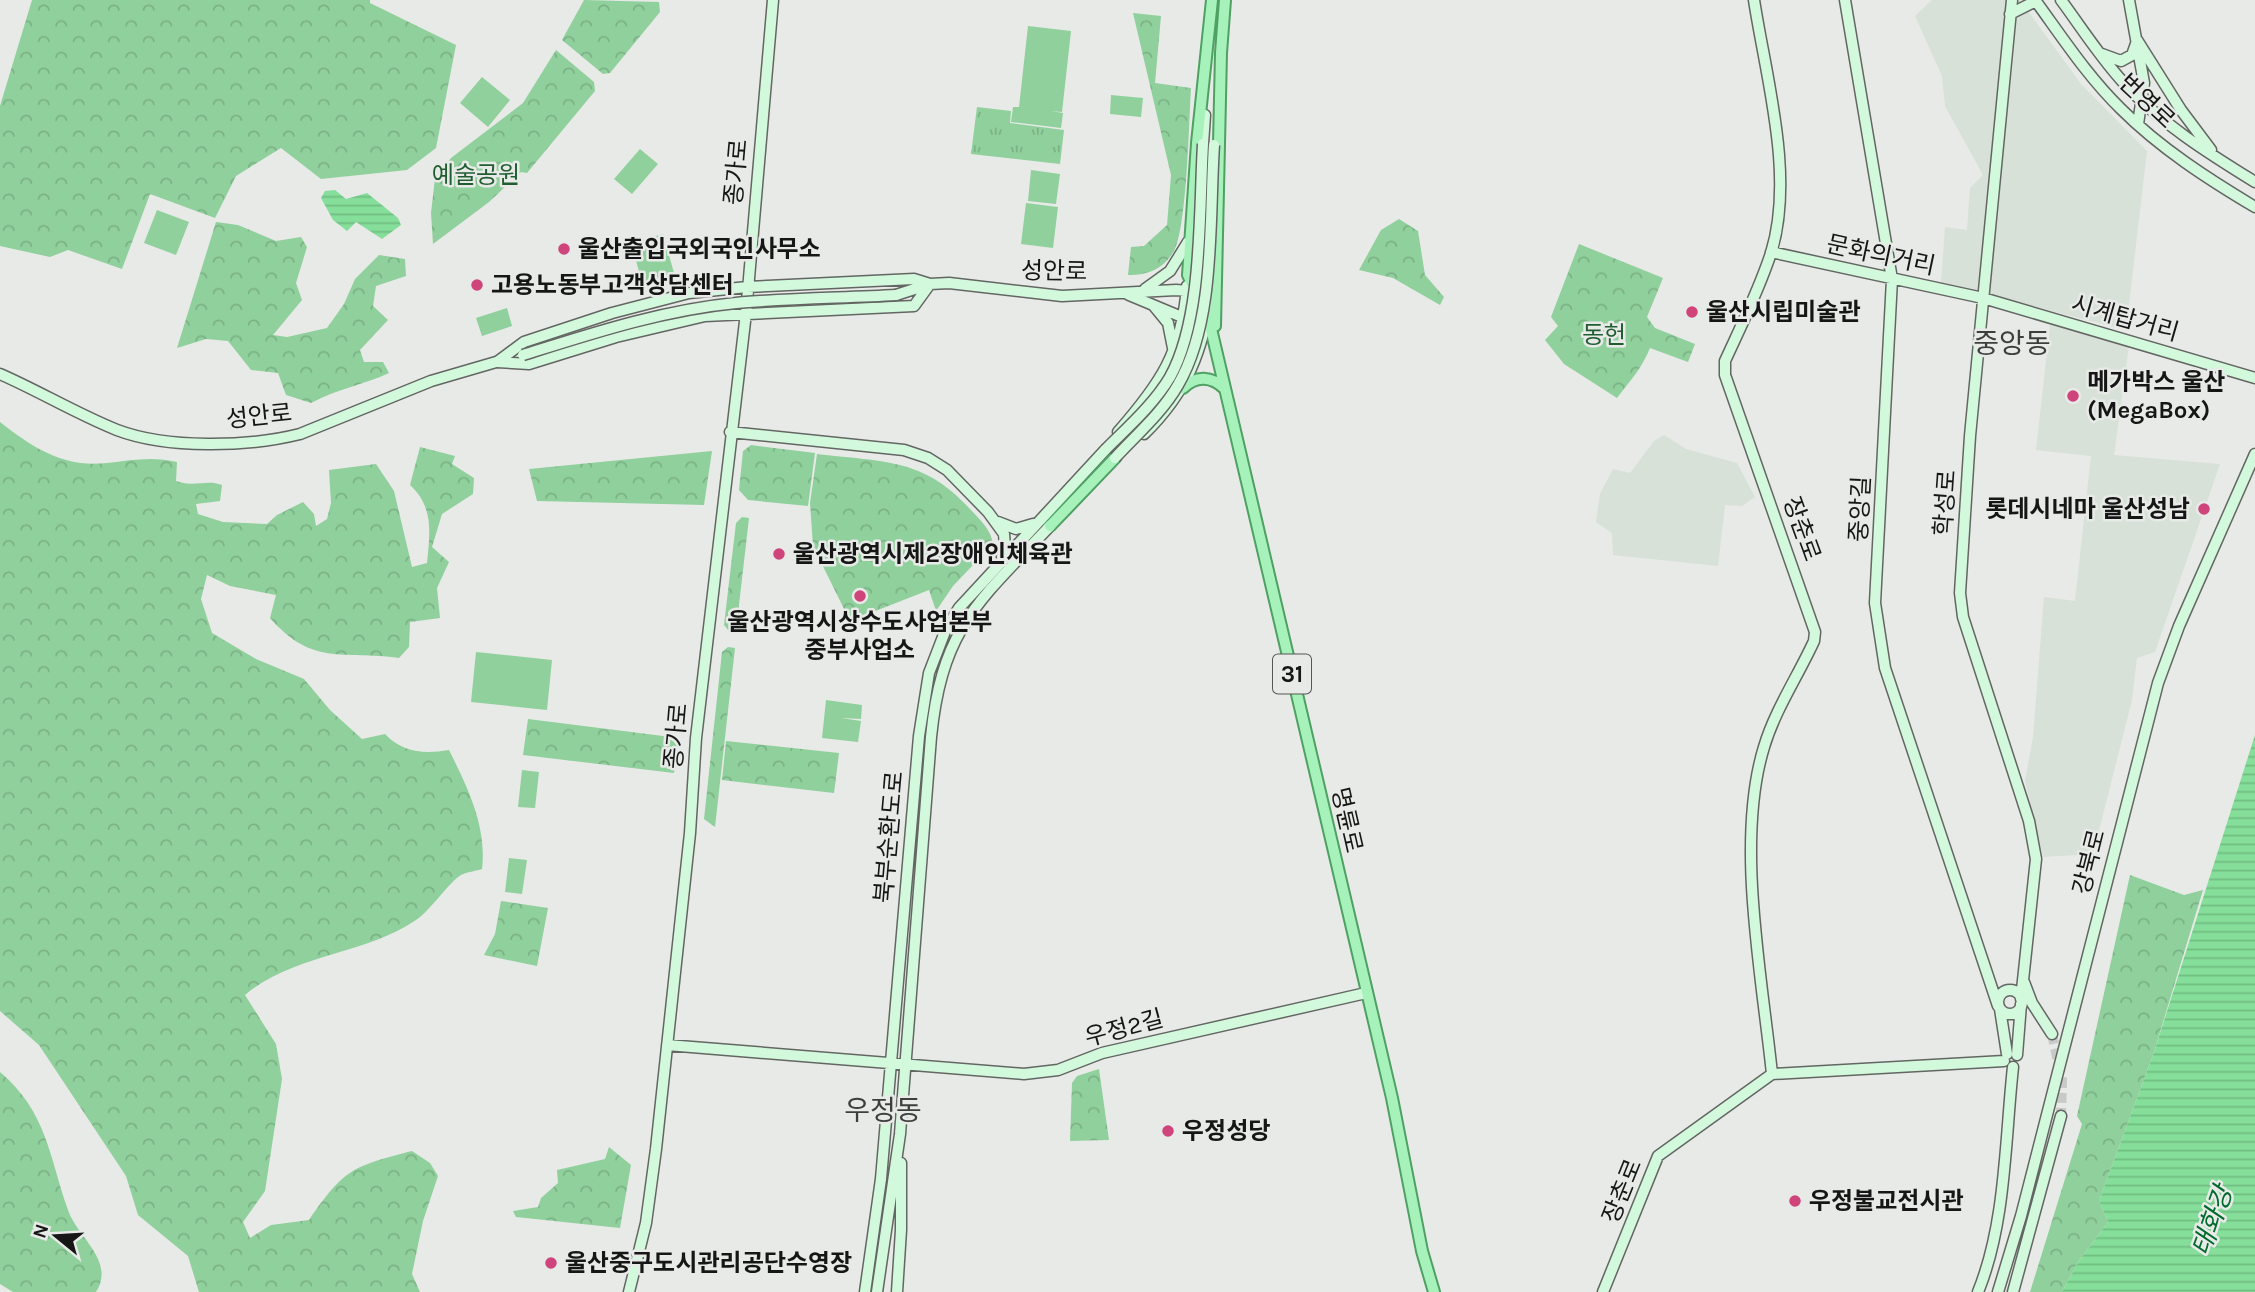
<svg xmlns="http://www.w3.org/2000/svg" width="2255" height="1292" viewBox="0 0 2255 1292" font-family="Karla,'Noto Sans KR',sans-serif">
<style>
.built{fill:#d7e1d8}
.grass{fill:url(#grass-tufts)}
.forest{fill:url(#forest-crowns)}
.garden{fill:#90d09c}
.water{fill:url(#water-rules)}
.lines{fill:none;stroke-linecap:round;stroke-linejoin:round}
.secondary-tunnel{stroke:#c8cac8;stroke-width:10;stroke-dasharray:10 5;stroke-linecap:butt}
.secondary-casing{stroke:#646664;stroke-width:13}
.primary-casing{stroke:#4ea063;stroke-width:14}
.secondary{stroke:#d3f9dd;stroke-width:10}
.primary{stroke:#a7f2bb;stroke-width:10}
.secondary-bridge-casing{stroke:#646664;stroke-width:13;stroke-linecap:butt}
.secondary-bridge{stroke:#d3f9dd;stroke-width:10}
.poi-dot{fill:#cf447b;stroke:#e7eae7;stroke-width:2.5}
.labels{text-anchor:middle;stroke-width:5;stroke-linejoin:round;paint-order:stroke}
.shield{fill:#e7eae7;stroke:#545654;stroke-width:2}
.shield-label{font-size:23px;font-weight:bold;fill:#151615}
.street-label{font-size:24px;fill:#151615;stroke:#e7eae7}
.park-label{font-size:24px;fill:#205e32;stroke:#e7eae7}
.poi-label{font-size:24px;font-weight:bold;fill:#151615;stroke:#e7eae7;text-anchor:start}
.water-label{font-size:26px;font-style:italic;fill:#006a2d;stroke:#e7eae7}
.quarter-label{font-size:28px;fill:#3d3f3d;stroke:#e7eae7}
</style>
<defs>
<pattern id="grass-tufts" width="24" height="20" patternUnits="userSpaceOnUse" patternTransform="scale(1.75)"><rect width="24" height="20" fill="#90d09c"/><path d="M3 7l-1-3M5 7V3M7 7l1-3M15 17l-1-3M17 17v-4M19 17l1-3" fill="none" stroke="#7bb286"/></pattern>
<pattern id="forest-crowns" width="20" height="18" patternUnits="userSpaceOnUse" patternTransform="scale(1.75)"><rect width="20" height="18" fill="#90d09c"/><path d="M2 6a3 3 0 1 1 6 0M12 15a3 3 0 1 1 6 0" fill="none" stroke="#7bb286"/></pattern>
<pattern id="water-rules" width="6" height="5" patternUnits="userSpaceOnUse" patternTransform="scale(1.75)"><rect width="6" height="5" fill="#85de99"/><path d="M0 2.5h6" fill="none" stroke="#72be83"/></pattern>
</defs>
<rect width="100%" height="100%" fill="#e7eae7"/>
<path class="built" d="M 1932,0 L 2020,0 L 2081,84 L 2147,151 L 2126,330 L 1941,283 L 1945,227 L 1967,230 L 1970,188 L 1983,175 L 1945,106 L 1942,76 L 1915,16 Z
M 2050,325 L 2129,346 L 2114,455 L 2220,464 L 2155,652 L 2137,658 L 2132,700 L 2093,854 L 2043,857 L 2025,781 L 2033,737 L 2044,597 L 2075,601 L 2091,456 L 2036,450 Z
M 1664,435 L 1686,449 L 1737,463 L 1755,497 L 1742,506 L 1725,505 L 1718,566 L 1613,555 L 1612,533 L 1596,522 L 1600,494 L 1613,469 L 1630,473 L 1654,441 Z"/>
<path class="grass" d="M 977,107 L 1011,111 L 1010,123 L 1064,130 L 1060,164 L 971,154 Z"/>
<path class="forest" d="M 32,0 L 370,0 L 370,3 L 456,45 L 436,148 L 407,170 L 321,179 L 281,148 L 236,176 L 215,218 L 150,194 L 122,269 L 68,250 L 50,257 L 0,246 L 0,106 Z
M 584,0 L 659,2 L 660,12 L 610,73 L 603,74 L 562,40 Z
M 1133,13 L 1161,16 L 1155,83 L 1191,88 C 1189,120 1187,228 1174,251 C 1163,269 1149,275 1128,275 L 1131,247 L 1144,246 L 1167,225 L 1171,175 Z
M 556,50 L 594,82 L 595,91 L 527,173 L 521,172 L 489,202 L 433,244 L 431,213 L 435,178 L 451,158 L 523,103 Z
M 1399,219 L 1418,231 L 1425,275 L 1444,297 L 1440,305 L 1393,278 L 1359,270 L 1381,230 Z
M 216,222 L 238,225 L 276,241 L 301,237 L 307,247 L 296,283 L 302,300 L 273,335 L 287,337 L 327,328 L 344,304 L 355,279 L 379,255 L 405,259 L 406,276 L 376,286 L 373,306 L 388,320 L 360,350 L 364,362 L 383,362 L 389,373 C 363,385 337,389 311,403 L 286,395 L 278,373 L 251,370 L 228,341 L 206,339 L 177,348 Z
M 1579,244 L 1663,278 L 1647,317 L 1655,328 L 1695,344 L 1688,362 L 1650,348 C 1642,368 1630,381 1617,398 L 1564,364 L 1545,340 L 1558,326 L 1551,317 Z
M 0,395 L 0,422 C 33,448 64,468 107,463 C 132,460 153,456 177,462 L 176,481 C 196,488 205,479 222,485 L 220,501 L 196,504 L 198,514 L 223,522 L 267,524 L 277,515 L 303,502 L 314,514 L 316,526 L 327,519 L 331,503 L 329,470 L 376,464 L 394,491 L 412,567 L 427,563 C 430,533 434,507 410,485 L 420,447 L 455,456 L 452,464 L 474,478 L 473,494 L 442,514 L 432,547 L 449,562 L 437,588 L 440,618 L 410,622 L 409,647 L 399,658 C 342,650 313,667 270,618 L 276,595 L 230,586 L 207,575 L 201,599 L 212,633 L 256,659 L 304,679 L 330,710 L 362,739 L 385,734 C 403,753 424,754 449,750 C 468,788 487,827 482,869 C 476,871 467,872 461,875 C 450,881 431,910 416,920 C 365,955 293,954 245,995 L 276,1044 L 282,1079 L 265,1191 L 243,1222 L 250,1238 L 271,1225 L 309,1220 C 344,1169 353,1166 412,1151 L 430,1163 L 438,1176 L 423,1221 L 412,1274 L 420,1292 L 199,1292 L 188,1256 L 138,1215 L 126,1176 L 39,1045 L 0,1011 Z
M 751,445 L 815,453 L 808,506 L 748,500 L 739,490 L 743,451 Z
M 712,451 L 704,505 L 537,501 L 529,469 Z
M 817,454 C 881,462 923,457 970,509 C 980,520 991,529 993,544 L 953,586 L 936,611 L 929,590 L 850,621 L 813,546 L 810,503 Z
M 742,517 L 749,518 L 736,631 L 729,631 L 724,625 L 736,523 Z
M 728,647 L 735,648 L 715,827 L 704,819 L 722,652 Z
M 528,719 L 679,738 L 674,773 L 523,755 Z
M 726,741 L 839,753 L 834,793 L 722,780 Z
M 2130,875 L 2184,895 L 2203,890 L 2154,1052 L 2099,1201 L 2108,1222 L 2078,1262 L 2062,1292 L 2030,1292 L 2082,1124 L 2077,1116 Z
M 501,901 L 548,908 L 537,966 L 484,955 L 495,934 Z
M 1099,1069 L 1109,1140 L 1070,1141 L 1072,1083 L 1077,1076 Z
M 0,1072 C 47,1112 49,1156 68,1210 C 77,1237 116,1261 96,1292 L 13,1292 L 0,1284 Z
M 609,1147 L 631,1165 L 620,1228 L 516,1217 L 513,1211 L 538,1207 L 541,1198 L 558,1183 L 557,1170 L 605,1159 Z"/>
<path class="garden" d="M 1028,26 L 1071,31 L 1062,112 L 1051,111 L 1063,113 L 1061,128 L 1011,122 L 1013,107 L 1019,107 Z
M 482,77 L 510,100 L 488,127 L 460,103 Z
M 1111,95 L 1143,98 L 1141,117 L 1110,114 Z
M 640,149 L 658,164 L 632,194 L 614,179 Z
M 1031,170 L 1060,174 L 1056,204 L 1028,201 Z
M 1026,203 L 1058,207 L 1053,248 L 1021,244 Z
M 157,210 L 189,222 L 176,255 L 144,243 Z
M 663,234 L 674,273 L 642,282 L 631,243 Z
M 507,308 L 512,326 L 482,336 L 476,318 Z
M 476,652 L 552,660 L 547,710 L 471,702 Z
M 826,700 L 862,705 L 861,719 L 841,718 L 861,721 L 858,742 L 822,738 Z
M 522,770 L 539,772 L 535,808 L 518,807 Z
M 509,858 L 527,860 L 522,894 L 505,892 Z"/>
<path class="water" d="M 335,190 L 346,199 L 367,193 L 398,218 L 401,225 L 382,239 L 356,222 L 347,231 L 333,220 L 321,198 L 325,191 Z
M 2255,735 L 2255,1292 L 2062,1292 L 2078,1262 L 2108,1222 L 2099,1201 L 2154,1052 Z"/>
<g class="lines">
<path class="secondary-tunnel" d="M 2052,1034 L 2062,1080 L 2061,1116"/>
<g class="secondary-casing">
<path id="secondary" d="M 1845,0 L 1892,279 L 1875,603 L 1885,668 L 1998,1006
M 2012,0 L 1970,436 L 1960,593 L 1963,617 L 2029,821 L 2036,859 L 2021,999
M 2035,0 C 2062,37 2088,77 2121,109 C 2160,148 2208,179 2255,207
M 2061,0 C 2081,27 2100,57 2123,82 C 2160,123 2208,153 2255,182
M 2129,0 L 2144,83 L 2138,124
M 2010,14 L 2036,1
M 2137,40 L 2181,110 L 2211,150
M 2102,54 L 2121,61 L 2132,55 L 2137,41
M 1203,144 L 1205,115
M 1771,252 L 1983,298 L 2255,378
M 914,279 L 930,284 L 914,306 L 705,316 L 616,337 L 529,364 L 497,362 L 524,342 L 612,313 L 689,293 L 747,287 Z
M 1145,289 L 1170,271 L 1188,242
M 896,295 L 930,284 L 949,283 L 1062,296 L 1176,290 L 1200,292
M 1129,295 L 1189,320
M 1154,306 L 1168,323 L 1173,348
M 0,374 C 39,391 77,414 117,430 C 167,449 248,447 300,434 L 431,381 L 503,360
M 730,432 L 904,450 L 928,458 L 947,470 L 988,512 L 1004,534 L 1005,547 L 1002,557
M 1118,432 C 1161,383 1182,352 1187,286
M 1144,434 C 1188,391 1203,350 1212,290
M 998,522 L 1016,529 L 1033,524
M 2024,982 L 2032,1003 L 2052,1034
M1998 1002a12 12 0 1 1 24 0a12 12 0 1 1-24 0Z
M 2000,1009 L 2007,1054
M 667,1045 L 1024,1074 L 1058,1070 L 1102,1053 L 1366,993
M 2017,1055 L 2021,1004
M 1772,1074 L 2004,1061
M 629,1292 L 646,1223 L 656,1149 L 690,833 L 696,738 L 746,313 L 773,0
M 865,1292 L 881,1179 L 919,736 L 929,673 L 946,629 L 959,608 L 1106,449
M 877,1292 L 900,1134 L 931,737 C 942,628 978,602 1050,526
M 897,1292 L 901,1230 L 901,1163
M 1603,1292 L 1658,1156 L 1772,1074 C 1762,976 1735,841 1764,747 C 1775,710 1798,676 1814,641 L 1815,632 L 1725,375 L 1725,361 C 1741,326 1759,290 1771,253 C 1795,176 1766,78 1754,0
M 1978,1292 C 2006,1223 2005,1140 2013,1067
M 1998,1292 L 2021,1216 L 2158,683 L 2179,626 L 2255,454
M 2013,1292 L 2061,1116"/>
</g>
<g class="primary-casing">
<path id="primary" d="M 1212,0 L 1197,143 L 1188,275 L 1208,316 L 1392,1098 L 1422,1251 L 1434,1292
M 1215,326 L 1221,53 L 1225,0
M 1183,388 C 1196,375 1212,376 1225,389
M 1050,526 L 1115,458"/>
</g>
<use href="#secondary" class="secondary"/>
<use href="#primary" class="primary"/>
<g class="secondary-bridge-casing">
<path id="secondary-bridge" d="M 523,355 C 593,333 663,310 736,303 C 789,298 843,298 896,295
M 1106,449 C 1128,427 1154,404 1170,377 C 1203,318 1199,211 1203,144
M 1115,458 C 1136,435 1162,413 1178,385 C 1216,320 1209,219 1214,145"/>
</g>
<use href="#secondary-bridge" class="secondary-bridge"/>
</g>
<g class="poi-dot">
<circle cx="564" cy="249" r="7"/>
<circle cx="477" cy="285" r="7"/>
<circle cx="1692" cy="312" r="7"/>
<circle cx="2073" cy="396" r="7"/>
<circle cx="2204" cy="509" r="7"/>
<circle cx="779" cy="554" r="7"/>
<circle cx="860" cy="596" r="7"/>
<circle cx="1168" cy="1131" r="7"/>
<circle cx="1795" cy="1201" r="7"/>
<circle cx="551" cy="1263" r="7"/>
</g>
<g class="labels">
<rect class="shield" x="1273" y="654.5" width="38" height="39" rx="5"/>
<g class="shield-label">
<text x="1292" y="682">31</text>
</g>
<g class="street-label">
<text transform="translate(2147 101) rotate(43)" y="8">번영로</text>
<text transform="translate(736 172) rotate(-85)" y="8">종가로</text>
<text transform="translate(1881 255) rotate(12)" y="8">문화의거리</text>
<text transform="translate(1054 271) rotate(1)" y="8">성안로</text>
<text transform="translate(2125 318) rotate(16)" y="8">시계탑거리</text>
<text transform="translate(259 416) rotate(-6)" y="8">성안로</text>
<text transform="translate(1945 503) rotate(-86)" y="8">학성로</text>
<text transform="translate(1860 509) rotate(-87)" y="8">중앙길</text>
<text transform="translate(1802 529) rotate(70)" y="8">장춘로</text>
<text transform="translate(676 736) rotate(-85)" y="8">종가로</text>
<text transform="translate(1347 820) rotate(77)" y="8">명륜로</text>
<text transform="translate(889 837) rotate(-85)" y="8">북부순환도로</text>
<text transform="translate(2089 862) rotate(-76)" y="8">강북로</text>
<text transform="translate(1124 1028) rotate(-15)" y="8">우정2길</text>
<text transform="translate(1622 1191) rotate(-68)" y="8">장춘로</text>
</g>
<g class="park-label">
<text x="476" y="183">예술공원</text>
<text x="1604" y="343">동헌</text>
</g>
<g class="poi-label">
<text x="578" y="257">울산출입국외국인사무소</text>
<text x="491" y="293">고용노동부고객상담센터</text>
<text x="1706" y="320">울산시립미술관</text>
<text x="2087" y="390">메가박스 울산<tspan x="2087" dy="28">(MegaBox)</tspan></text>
<text x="2190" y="517" text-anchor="end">롯데시네마 울산성남</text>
<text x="793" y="562">울산광역시제2장애인체육관</text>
<text x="860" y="630" text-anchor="middle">울산광역시상수도사업본부<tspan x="860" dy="28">중부사업소</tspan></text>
<text x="1182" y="1139">우정성당</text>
<text x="1809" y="1209">우정불교전시관</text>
<text x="565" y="1271">울산중구도시관리공단수영장</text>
</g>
<g class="water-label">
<text transform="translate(2212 1221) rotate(-70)" y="9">태화강</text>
</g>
<g class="quarter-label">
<text x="2012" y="353">중앙동</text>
<text x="883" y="1120">우정동</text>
</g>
</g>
<g transform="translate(56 1236) rotate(288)" stroke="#e7eae7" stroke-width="5" paint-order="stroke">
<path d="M0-5L12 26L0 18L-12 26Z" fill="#151615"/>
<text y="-10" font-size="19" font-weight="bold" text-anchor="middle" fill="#151615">N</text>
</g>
</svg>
